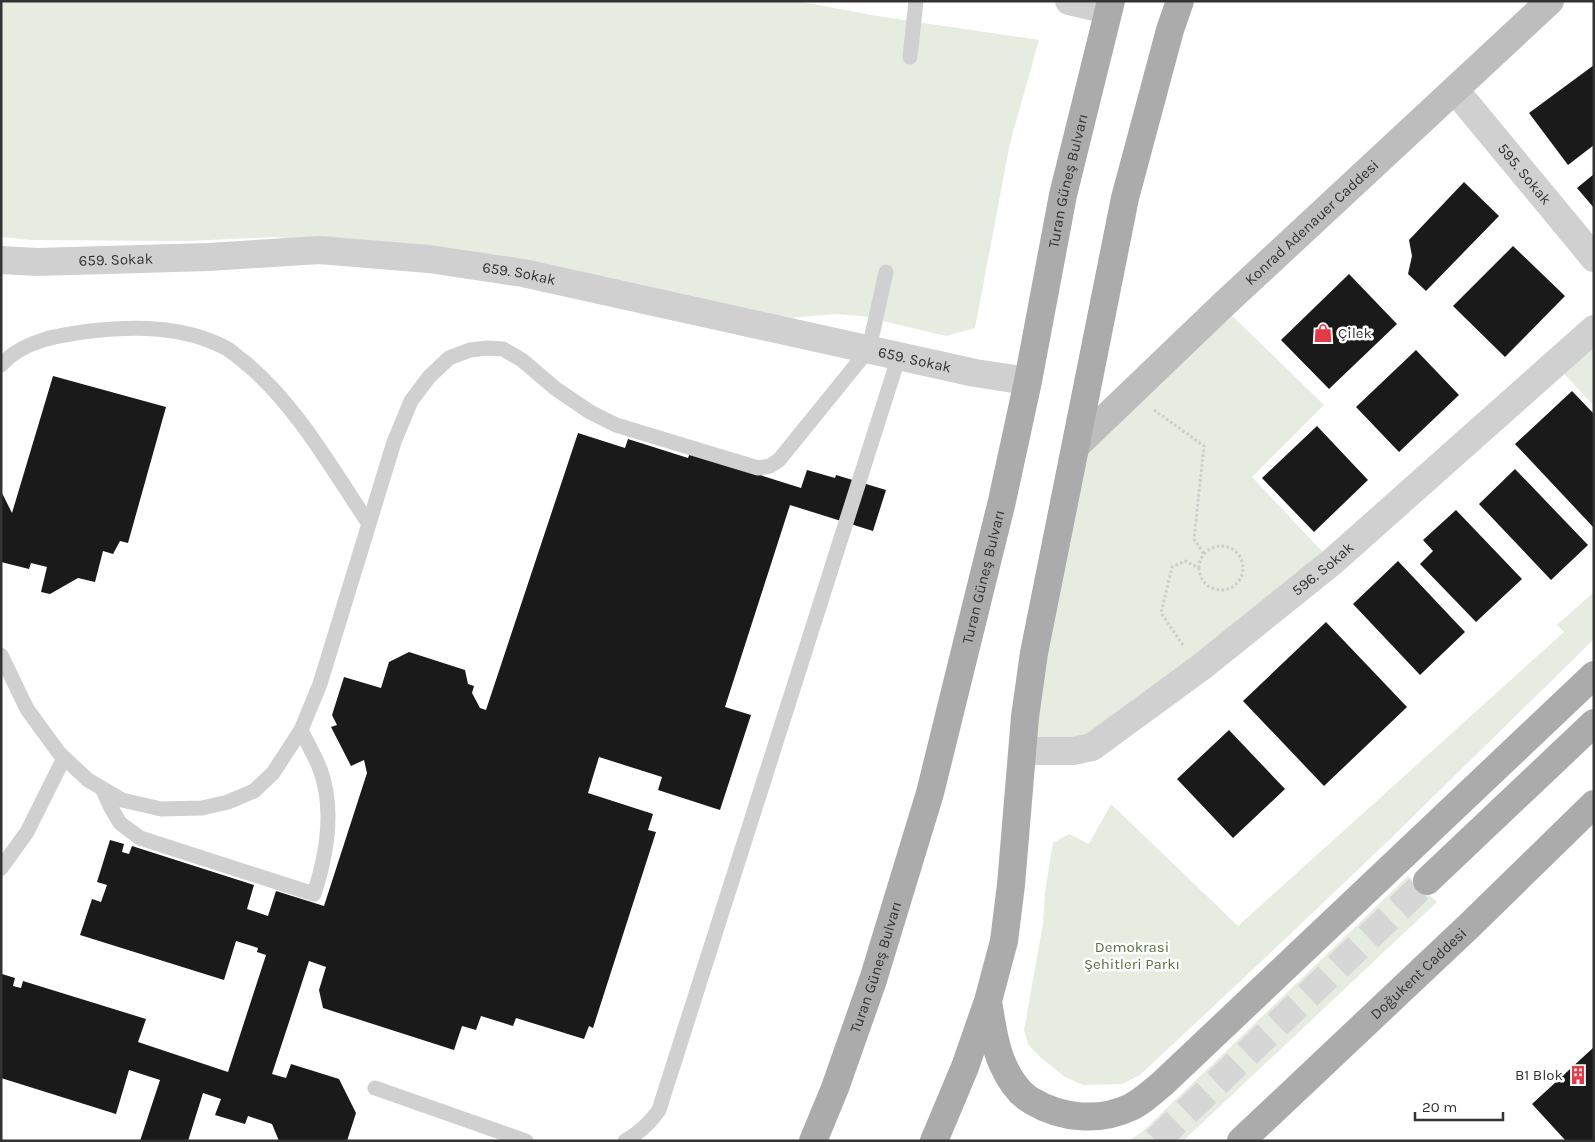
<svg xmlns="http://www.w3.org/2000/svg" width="1595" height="1142" viewBox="0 0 1595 1142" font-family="Karla,sans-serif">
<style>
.green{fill:#e6ecdf}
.building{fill:#1a1a1a}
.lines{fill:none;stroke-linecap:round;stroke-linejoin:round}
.primary-tunnel{stroke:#d6d6d6;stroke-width:28;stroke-dasharray:28 14;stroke-linecap:butt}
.path{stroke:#cdcdcd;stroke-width:3;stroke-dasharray:2.5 2.5;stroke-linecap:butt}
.service{stroke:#d0d0d0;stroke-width:15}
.minor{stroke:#d0d0d0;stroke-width:28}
.secondary{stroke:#bdbdbd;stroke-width:28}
.primary{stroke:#ababab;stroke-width:28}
.labels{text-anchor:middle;stroke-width:5;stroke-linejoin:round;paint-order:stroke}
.street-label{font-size:15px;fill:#333;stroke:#fff}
.poi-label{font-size:15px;fill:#333;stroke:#fff;text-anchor:start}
.park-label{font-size:15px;fill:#56703f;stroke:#fff}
</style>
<rect width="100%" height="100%" fill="#fff"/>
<path class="green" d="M 1,1 L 797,1 L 877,16 L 1039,40 L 1010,143 L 975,328 L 946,336 L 862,316 L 834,314 L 791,318 L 513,263 L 312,240 L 273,237 L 188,241 L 30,240 L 1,237 Z
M 1222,306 L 1324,405 L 1252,477 L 1332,562 L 1092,747 L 1023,751 L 1076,446 Z
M 1594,329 L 1594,406 L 1555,364 Z
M 1594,592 L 1594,639 L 1388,841 L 1266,957 L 1140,1075 L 1122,1084 L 1083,1085 L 1065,1077 L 1040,1057 L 1028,1044 L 1024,1030 L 1043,924 L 1045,892 L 1053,843 L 1069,834 L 1089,844 L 1111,804 L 1238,926 L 1564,632 L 1557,625 Z
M 1408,876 L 1437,902 L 1183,1141 L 1129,1141 L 1143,1131 Z"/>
<path class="building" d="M 1594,65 L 1594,145 L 1568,165 L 1529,113 Z
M 1594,174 L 1594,208 L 1577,188 Z
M 1464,182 L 1499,216 L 1426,291 L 1408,274 L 1412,256 L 1409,240 Z
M 1513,246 L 1565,296 L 1505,357 L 1453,306 Z
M 1349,274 L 1397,324 L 1329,389 L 1281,340 Z
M 1416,350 L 1459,395 L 1399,452 L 1356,407 Z
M 53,376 L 166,407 L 128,543 L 120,541 L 113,554 L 103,551 L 95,582 L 78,578 L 50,594 L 41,592 L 47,567 L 31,563 L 29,569 L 1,562 L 1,491 L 12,513 Z
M 1572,391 L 1594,414 L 1594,528 L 1515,444 Z
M 1317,426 L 1368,480 L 1314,532 L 1262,478 Z
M 578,433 L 625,448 L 628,439 L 688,458 L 690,453 L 801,488 L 807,470 L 835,478 L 836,475 L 886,490 L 873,531 L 790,505 L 725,707 L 751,715 L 720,810 L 658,790 L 662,777 L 599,757 L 588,793 L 653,814 L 648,830 L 656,832 L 593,1028 L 589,1026 L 584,1039 L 516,1018 L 513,1026 L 481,1016 L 476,1030 L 462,1026 L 454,1050 L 323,1008 L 319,990 L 326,967 L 309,961 L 272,1074 L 286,1078 L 291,1064 L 339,1079 L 356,1113 L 347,1141 L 279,1141 L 272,1124 L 248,1116 L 245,1124 L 215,1115 L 221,1099 L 203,1093 L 188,1141 L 140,1141 L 160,1080 L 129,1070 L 116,1114 L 1,1078 L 2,974 L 15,978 L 13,986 L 21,988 L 23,981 L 146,1019 L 138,1042 L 228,1072 L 266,955 L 257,952 L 258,948 L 236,941 L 224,980 L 80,935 L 92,899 L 101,902 L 107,885 L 97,882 L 110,840 L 124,844 L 122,852 L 129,854 L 132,846 L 254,885 L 247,909 L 268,916 L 276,891 L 324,906 L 367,773 L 364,760 L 351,766 L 331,727 L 337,725 L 332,715 L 344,677 L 381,688 L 389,662 L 409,652 L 465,670 L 468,684 L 474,686 L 472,693 L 480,708 L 486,710 Z
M 1515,469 L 1588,545 L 1551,580 L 1479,504 Z
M 1456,510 L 1522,579 L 1476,622 L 1420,564 L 1433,551 L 1423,540 Z
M 1398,561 L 1465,632 L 1420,675 L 1353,604 Z
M 1326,622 L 1407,707 L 1324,786 L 1243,701 Z
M 1229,730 L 1285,789 L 1233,838 L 1177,779 Z
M 1594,1047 L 1594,1139 L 1592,1141 L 1566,1141 L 1532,1104 Z"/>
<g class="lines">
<path class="primary-tunnel" d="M 1156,1141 L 1427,881"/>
<path class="path" d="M 1154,410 L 1204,446 L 1194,539 L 1204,554
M1199 568a22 22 0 1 1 44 0a22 22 0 1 1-44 0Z
M 1183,645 L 1161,613 L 1172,567 L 1185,561 L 1199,568"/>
<path class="service" d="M 910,57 L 916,1
M 1,365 C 23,340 60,335 91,331 C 135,326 183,326 224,347 C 231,350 236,356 242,360 C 294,401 332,469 369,524
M 1,655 L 27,709 L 59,753 L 88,780 L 122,800 L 161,809 L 202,808 L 228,802 L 254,791 L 273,773 L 301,730 L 320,684 L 394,442 L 411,401 L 429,377 L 449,358 L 470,350 L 487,348 L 503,349 L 522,360 L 556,389 L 590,412 L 616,425 L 758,468 L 770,466 L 779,460 L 869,349 L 886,272
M 102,788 L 110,806 L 120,823 L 140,838 L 314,894 C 327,854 335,809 320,769 C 315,756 307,743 301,730
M 1,868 L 27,832 L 64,758
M 375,1088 L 526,1141
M 625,1141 C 639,1133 650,1123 659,1110 L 899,356"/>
<g class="minor">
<path d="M 1069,1 L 1108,10"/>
<path id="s1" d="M 1455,90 L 1594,258"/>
<path id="s2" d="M 1,260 L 37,262 L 209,257 L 319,250 L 429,259 L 523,273 L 975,373 L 1028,381"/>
<path id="s3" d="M 1023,751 L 1073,751 L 1092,747 L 1200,668 L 1332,562 L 1594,329"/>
</g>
<path class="secondary" id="s4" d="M 1076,446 L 1222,306 L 1550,1"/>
<g class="primary">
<path d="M 1427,881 L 1594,723"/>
<path d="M 988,1002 C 992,1023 994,1046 1003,1065 C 1009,1078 1019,1094 1032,1101 C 1062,1119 1100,1122 1131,1107 C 1142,1102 1153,1091 1162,1084 L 1594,675"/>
<path id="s5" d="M 813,1141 L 835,1088 L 873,980 L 930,793 L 1002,501 L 1028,381 L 1063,195 L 1111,1"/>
<path d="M 934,1141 L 965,1067 L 988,1001 L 1004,941 L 1011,885 L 1025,717 L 1034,653 L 1125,198 L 1170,30 L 1180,1"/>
<path id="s6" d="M 1241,1141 L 1470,925 L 1594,804"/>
</g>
</g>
<defs>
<g id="shop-bare" transform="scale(1.5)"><path d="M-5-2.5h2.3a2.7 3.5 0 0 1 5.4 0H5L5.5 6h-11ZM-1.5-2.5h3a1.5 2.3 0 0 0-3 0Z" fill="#e63946" stroke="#fff" stroke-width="2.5" paint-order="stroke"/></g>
<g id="building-bare" transform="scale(1.5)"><path d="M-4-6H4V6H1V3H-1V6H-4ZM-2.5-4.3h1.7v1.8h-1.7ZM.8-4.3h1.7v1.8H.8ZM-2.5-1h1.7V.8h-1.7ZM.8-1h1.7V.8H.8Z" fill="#e63946" stroke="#fff" stroke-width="2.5" paint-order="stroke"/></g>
</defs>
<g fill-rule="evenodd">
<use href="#shop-bare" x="1323" y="333"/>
<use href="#building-bare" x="1578" y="1075"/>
</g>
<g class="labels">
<g class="street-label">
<text dy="5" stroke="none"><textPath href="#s1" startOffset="109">595. Sokak</textPath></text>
<text dy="5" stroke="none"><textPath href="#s5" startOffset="995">Turan Güneş Bulvarı</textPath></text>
<text dy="5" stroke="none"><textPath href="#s4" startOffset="325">Konrad Adenauer Caddesi</textPath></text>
<text dy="5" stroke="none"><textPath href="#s2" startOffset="115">659. Sokak</textPath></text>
<text dy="5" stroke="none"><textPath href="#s2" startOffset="520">659. Sokak</textPath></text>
<text dy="5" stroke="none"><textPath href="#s2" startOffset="925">659. Sokak</textPath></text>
<text dy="5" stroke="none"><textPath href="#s3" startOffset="361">596. Sokak</textPath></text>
<text dy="5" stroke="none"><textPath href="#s5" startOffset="590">Turan Güneş Bulvarı</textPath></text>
<text dy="5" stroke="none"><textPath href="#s5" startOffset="185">Turan Güneş Bulvarı</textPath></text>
<text dy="5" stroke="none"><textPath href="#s6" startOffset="244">Doğukent Caddesi</textPath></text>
</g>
<g class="poi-label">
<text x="1338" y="338">Çilek</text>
<text x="1563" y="1080" text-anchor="end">B1 Blok</text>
</g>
<g class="park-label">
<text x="1132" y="952">Demokrasi<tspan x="1132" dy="17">Şehitleri Parkı</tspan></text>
</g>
</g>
<rect width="1595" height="1142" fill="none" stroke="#333333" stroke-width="5"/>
<path d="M1415 1112v8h88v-8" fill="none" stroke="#333333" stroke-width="2.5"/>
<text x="1422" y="1112" font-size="15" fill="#333333" stroke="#ffffff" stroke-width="4" paint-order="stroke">20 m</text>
</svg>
